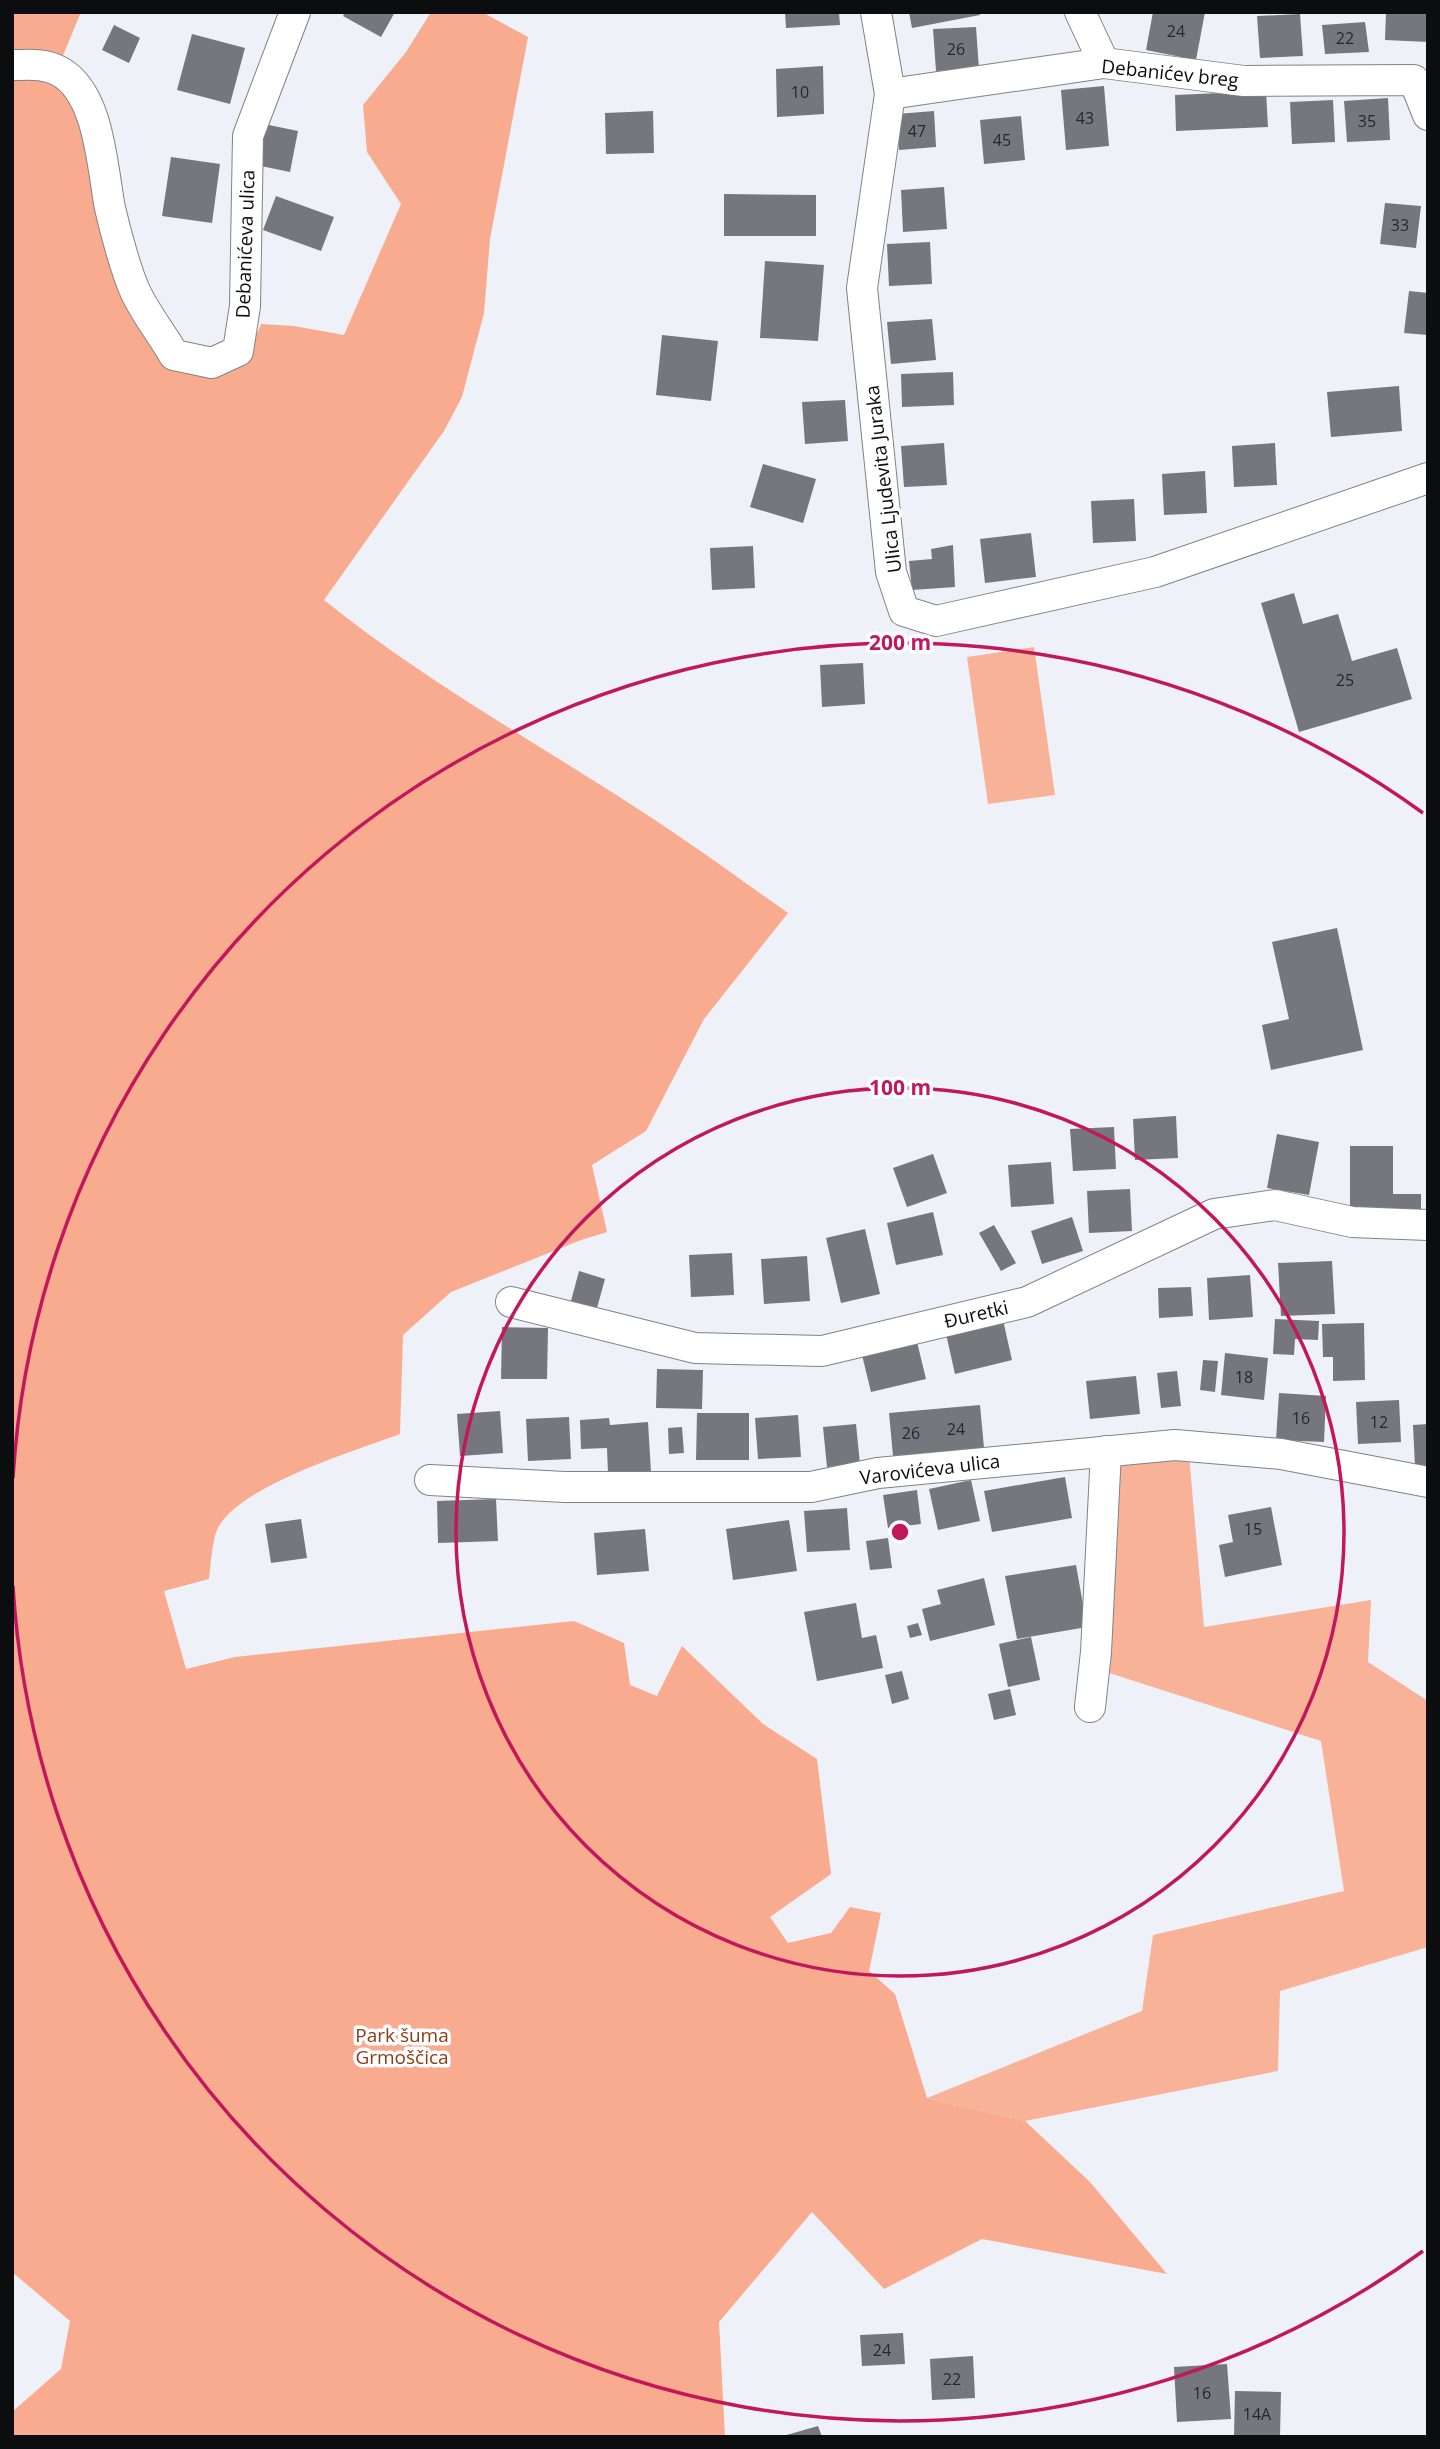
<svg xmlns="http://www.w3.org/2000/svg" width="1440" height="2449" viewBox="0 0 1440 2449" font-family="'Open Sans',sans-serif">
<style>
.green{fill:#f8b298}
.forest{fill:#f8ab8e}
.building{fill:#75777d}
.lines{fill:none;stroke-linecap:round;stroke-linejoin:round}
.minor-casing{stroke:#808288;stroke-width:32}
.minor{stroke:#fff;stroke-width:30}
.ring{fill:none;stroke:#c2185b;stroke-width:3.5}
.labels{text-anchor:middle;stroke-width:7;stroke-linejoin:round;paint-order:stroke}
.number-label{font-size:16px;fill:#26282a}
.street-label{font-size:19px;fill:#0c0d0f;stroke:#fff}
.park-label{font-size:19px;fill:#8e3a15;stroke:#fff}
.centre{fill:#c2185b;stroke:#fff;stroke-width:3.5}
.ring-label{font-size:21px;text-anchor:middle;font-weight:bold;fill:#c2185b;stroke:#fff;stroke-width:7;stroke-linejoin:round;paint-order:stroke}
</style>
<rect width="100%" height="100%" fill="#eff1f8"/>
<path class="green" d="M 1034,647 L 1055,795 L 988,804 L 967,657 Z
M 1189,1455 L 1204,1627 L 1371,1600 L 1368,1662 L 1428,1701 L 1428,1947 L 1280,1991 L 1278,2071 L 1025,2121 L 927,2098 L 1142,2011 L 1153,1935 L 1344,1891 L 1321,1741 L 1103,1671 L 1112,1469 L 1123,1463 Z"/>
<path class="forest" d="M 12,12 L 81,12 L 52,82 L 66,91 L 182,371 L 207,378 L 232,370 L 247,357 L 261,324 L 294,326 L 344,335 L 401,204 L 367,152 L 363,105 L 406,52 L 431,12 L 482,12 L 528,37 L 490,239 L 484,313 L 462,397 L 444,431 L 324,600 C 417,675 521,734 621,798 C 678,834 733,874 788,913 L 704,1019 L 646,1131 L 592,1165 L 607,1232 L 581,1240 L 451,1292 L 403,1335 L 400,1434 C 354,1451 243,1485 219,1526 C 212,1537 211,1565 209,1579 L 164,1591 L 186,1669 L 235,1657 L 574,1621 L 624,1643 L 630,1685 L 657,1696 L 682,1646 L 763,1724 L 817,1759 L 831,1874 L 770,1917 L 788,1943 L 831,1933 L 850,1907 L 881,1913 L 869,1971 L 895,1994 L 927,2098 L 1025,2121 L 1090,2182 L 1167,2274 L 982,2239 L 884,2289 L 812,2212 L 719,2322 L 725,2437 L 12,2437 L 12,2412 L 61,2369 L 70,2321 L 12,2272 Z"/>
<path class="building" d="M 345,12 L 395,12 L 381,37 L 343,16 Z
M 785,12 L 839,12 L 840,25 L 786,28 Z
M 909,12 L 980,12 L 980,15 L 912,28 Z
M 1153,12 L 1205,12 L 1196,60 L 1146,50 Z
M 1386,12 L 1428,12 L 1428,42 L 1385,40 Z
M 1300,14 L 1303,56 L 1260,58 L 1257,16 Z
M 1365,22 L 1369,52 L 1325,54 L 1322,25 Z
M 114,25 L 140,38 L 129,63 L 102,50 Z
M 976,27 L 979,69 L 936,71 L 933,29 Z
M 192,34 L 245,48 L 230,104 L 177,90 Z
M 823,66 L 824,114 L 777,117 L 776,69 Z
M 1104,86 L 1109,146 L 1066,150 L 1061,90 Z
M 1266,91 L 1268,127 L 1176,131 L 1175,95 Z
M 1388,98 L 1390,140 L 1347,142 L 1344,101 Z
M 1333,100 L 1335,142 L 1292,144 L 1290,102 Z
M 653,111 L 654,153 L 606,154 L 605,113 Z
M 934,111 L 936,147 L 899,150 L 897,114 Z
M 1021,116 L 1025,160 L 984,164 L 980,120 Z
M 264,124 L 298,131 L 290,172 L 256,165 Z
M 171,157 L 220,164 L 212,223 L 162,216 Z
M 944,187 L 947,229 L 903,232 L 901,190 Z
M 724,194 L 816,195 L 816,236 L 724,236 Z
M 276,196 L 334,217 L 321,251 L 263,230 Z
M 1385,203 L 1421,206 L 1416,248 L 1380,244 Z
M 930,242 L 932,284 L 889,286 L 887,244 Z
M 765,261 L 824,265 L 818,341 L 760,338 Z
M 1409,291 L 1428,293 L 1428,335 L 1404,333 Z
M 932,319 L 936,360 L 891,364 L 887,322 Z
M 662,335 L 718,341 L 711,401 L 656,395 Z
M 953,372 L 954,405 L 902,407 L 901,374 Z
M 1399,386 L 1402,431 L 1331,437 L 1327,392 Z
M 845,400 L 848,441 L 805,444 L 802,402 Z
M 944,443 L 947,485 L 904,487 L 901,446 Z
M 1275,443 L 1277,485 L 1234,487 L 1232,446 Z
M 763,464 L 816,479 L 803,523 L 750,507 Z
M 1205,471 L 1207,513 L 1164,515 L 1162,474 Z
M 1134,499 L 1136,541 L 1093,543 L 1091,501 Z
M 1031,533 L 1036,577 L 985,583 L 980,539 Z
M 953,545 L 955,587 L 912,590 L 909,561 L 932,559 L 931,549 Z
M 753,546 L 755,588 L 712,590 L 710,548 Z
M 1294,593 L 1303,624 L 1338,614 L 1352,661 L 1397,648 L 1412,699 L 1299,732 L 1261,603 Z
M 863,663 L 865,704 L 822,707 L 820,665 Z
M 1337,928 L 1363,1050 L 1271,1070 L 1262,1025 L 1289,1019 L 1272,942 Z
M 1176,1116 L 1178,1158 L 1135,1160 L 1133,1119 Z
M 1114,1127 L 1116,1169 L 1073,1171 L 1070,1129 Z
M 1277,1134 L 1319,1142 L 1309,1195 L 1267,1188 Z
M 1350,1146 L 1393,1146 L 1393,1194 L 1421,1194 L 1421,1213 L 1350,1212 Z
M 933,1154 L 947,1193 L 907,1207 L 893,1168 Z
M 1051,1162 L 1054,1204 L 1011,1207 L 1008,1165 Z
M 1130,1189 L 1132,1231 L 1089,1233 L 1087,1191 Z
M 933,1212 L 943,1255 L 896,1265 L 887,1223 Z
M 1072,1217 L 1083,1251 L 1042,1264 L 1031,1231 Z
M 994,1225 L 1016,1263 L 1001,1271 L 979,1233 Z
M 865,1229 L 880,1294 L 841,1303 L 826,1238 Z
M 732,1253 L 734,1295 L 691,1297 L 689,1255 Z
M 807,1256 L 810,1301 L 764,1304 L 761,1259 Z
M 1332,1261 L 1335,1314 L 1281,1316 L 1278,1263 Z
M 579,1271 L 605,1279 L 597,1308 L 571,1301 Z
M 1250,1275 L 1253,1317 L 1209,1320 L 1207,1278 Z
M 1191,1287 L 1193,1316 L 1159,1318 L 1158,1288 Z
M 1275,1319 L 1319,1321 L 1318,1340 L 1295,1339 L 1294,1355 L 1273,1354 Z
M 1003,1320 L 1012,1360 L 955,1374 L 946,1334 Z
M 1364,1323 L 1365,1380 L 1333,1381 L 1333,1357 L 1323,1357 L 1322,1324 Z
M 502,1327 L 548,1328 L 547,1379 L 501,1379 Z
M 917,1342 L 926,1379 L 871,1392 L 862,1355 Z
M 1225,1353 L 1268,1358 L 1264,1400 L 1221,1395 Z
M 1203,1360 L 1218,1361 L 1215,1392 L 1200,1390 Z
M 657,1369 L 703,1370 L 702,1409 L 656,1408 Z
M 1177,1371 L 1181,1406 L 1161,1408 L 1157,1373 Z
M 1136,1376 L 1140,1414 L 1090,1419 L 1086,1381 Z
M 1279,1393 L 1326,1396 L 1324,1442 L 1276,1440 Z
M 1399,1400 L 1401,1442 L 1358,1444 L 1356,1402 Z
M 980,1405 L 984,1448 L 893,1456 L 889,1413 Z
M 500,1411 L 503,1453 L 460,1456 L 457,1414 Z
M 697,1413 L 749,1413 L 749,1460 L 696,1460 Z
M 798,1415 L 801,1457 L 758,1459 L 755,1418 Z
M 569,1417 L 571,1459 L 528,1461 L 526,1419 Z
M 609,1418 L 610,1425 L 648,1422 L 651,1472 L 608,1474 L 607,1448 L 581,1449 L 580,1420 Z
M 856,1424 L 860,1464 L 827,1467 L 823,1427 Z
M 1428,1424 L 1428,1466 L 1415,1467 L 1413,1425 Z
M 682,1427 L 684,1453 L 669,1454 L 668,1428 Z
M 1065,1477 L 1072,1518 L 992,1532 L 984,1491 Z
M 971,1480 L 980,1521 L 938,1530 L 929,1489 Z
M 917,1490 L 921,1524 L 888,1528 L 883,1495 Z
M 496,1499 L 498,1541 L 438,1543 L 437,1501 Z
M 1271,1507 L 1282,1565 L 1225,1577 L 1219,1545 L 1233,1542 L 1228,1515 Z
M 847,1508 L 850,1550 L 807,1552 L 804,1511 Z
M 301,1519 L 307,1558 L 271,1563 L 265,1524 Z
M 789,1520 L 797,1571 L 733,1580 L 726,1529 Z
M 645,1529 L 649,1571 L 597,1575 L 594,1533 Z
M 888,1538 L 892,1568 L 870,1570 L 866,1541 Z
M 1076,1565 L 1087,1627 L 1017,1639 L 1005,1576 Z
M 984,1578 L 995,1625 L 930,1641 L 922,1609 L 941,1604 L 937,1590 Z
M 856,1603 L 862,1638 L 876,1635 L 883,1668 L 817,1681 L 804,1612 Z
M 918,1623 L 922,1635 L 910,1638 L 907,1626 Z
M 1031,1637 L 1040,1680 L 1008,1687 L 999,1644 Z
M 902,1671 L 909,1699 L 892,1704 L 885,1675 Z
M 1010,1689 L 1016,1715 L 994,1720 L 988,1694 Z
M 903,2333 L 905,2364 L 862,2366 L 860,2335 Z
M 973,2356 L 975,2398 L 932,2400 L 930,2359 Z
M 1227,2364 L 1231,2419 L 1177,2422 L 1174,2367 Z
M 1235,2391 L 1281,2392 L 1280,2437 L 1234,2437 Z
M 818,2426 L 822,2437 L 783,2437 L 783,2436 Z"/>
<g class="lines">
<g class="minor-casing">
<path id="minor" d="M 876,12 L 890,94 L 862,288 L 891,572 L 904,611 L 936,621 L 1155,572 L 1428,478
M 1080,12 L 1104,63
M 12,65 C 29,65 44,63 59,71 C 100,93 102,168 110,208 C 115,230 126,271 135,291 C 145,313 162,334 174,355 L 212,363 L 238,351 L 245,306 L 248,136 L 295,12
M 890,94 L 1104,63 L 1244,81 L 1414,80 L 1428,115
M 511,1302 L 695,1348 L 822,1351 L 1027,1302 L 1214,1214 L 1275,1205 L 1352,1222 L 1428,1225
M 430,1480 L 565,1487 L 811,1487 L 878,1473 L 1175,1445 L 1281,1454 L 1428,1482
M 1090,1707 L 1096,1652 L 1106,1451"/>
</g>
<use href="#minor" class="minor"/>
</g>
<g class="ring">
<circle cx="900" cy="1532" r="444"/>
<path d="M1423 2251A889 889 0 0 1 13 1586M13 1478A889 889 0 0 1 1423 813"/>
</g>
<g class="labels">
<g class="number-label">
<text x="1176" y="37">24</text>
<text x="1345" y="44">22</text>
<text x="956" y="55">26</text>
<text x="800" y="98">10</text>
<text x="1085" y="124">43</text>
<text x="1367" y="127">35</text>
<text x="917" y="137">47</text>
<text x="1002" y="146">45</text>
<text x="1400" y="231">33</text>
<text x="1345" y="686">25</text>
<text x="1244" y="1383">18</text>
<text x="1301" y="1424">16</text>
<text x="1379" y="1428">12</text>
<text x="956" y="1435">24</text>
<text x="911" y="1439">26</text>
<text x="1253" y="1535">15</text>
<text x="882" y="2356">24</text>
<text x="952" y="2385">22</text>
<text x="1202" y="2399">16</text>
<text x="1257" y="2420">14A</text>
</g>
<g class="street-label">
<text transform="translate(1170 73) rotate(6)" y="7">Debanićev breg</text>
<text transform="translate(245 244) rotate(-88)" y="7">Debanićeva ulica</text>
<text transform="translate(883 479) rotate(-97)" y="7">Ulica Ljudevita Juraka</text>
<text transform="translate(976 1314) rotate(-13)" y="7">Đuretki</text>
<text transform="translate(930 1469) rotate(-7)" y="7">Varovićeva ulica</text>
</g>
<g class="park-label">
<text x="402" y="2042">Park šuma<tspan x="402" dy="22">Grmoščica</tspan></text>
</g>
</g>
<circle cx="900" cy="1532" r="10" class="centre"/>
<g class="ring-label">
<text x="900" y="650">200 m</text>
<text x="900" y="1095">100 m</text>
</g>
<rect width="1440" height="2449" fill="none" stroke="#0c0d0f" stroke-width="28"/>
</svg>
